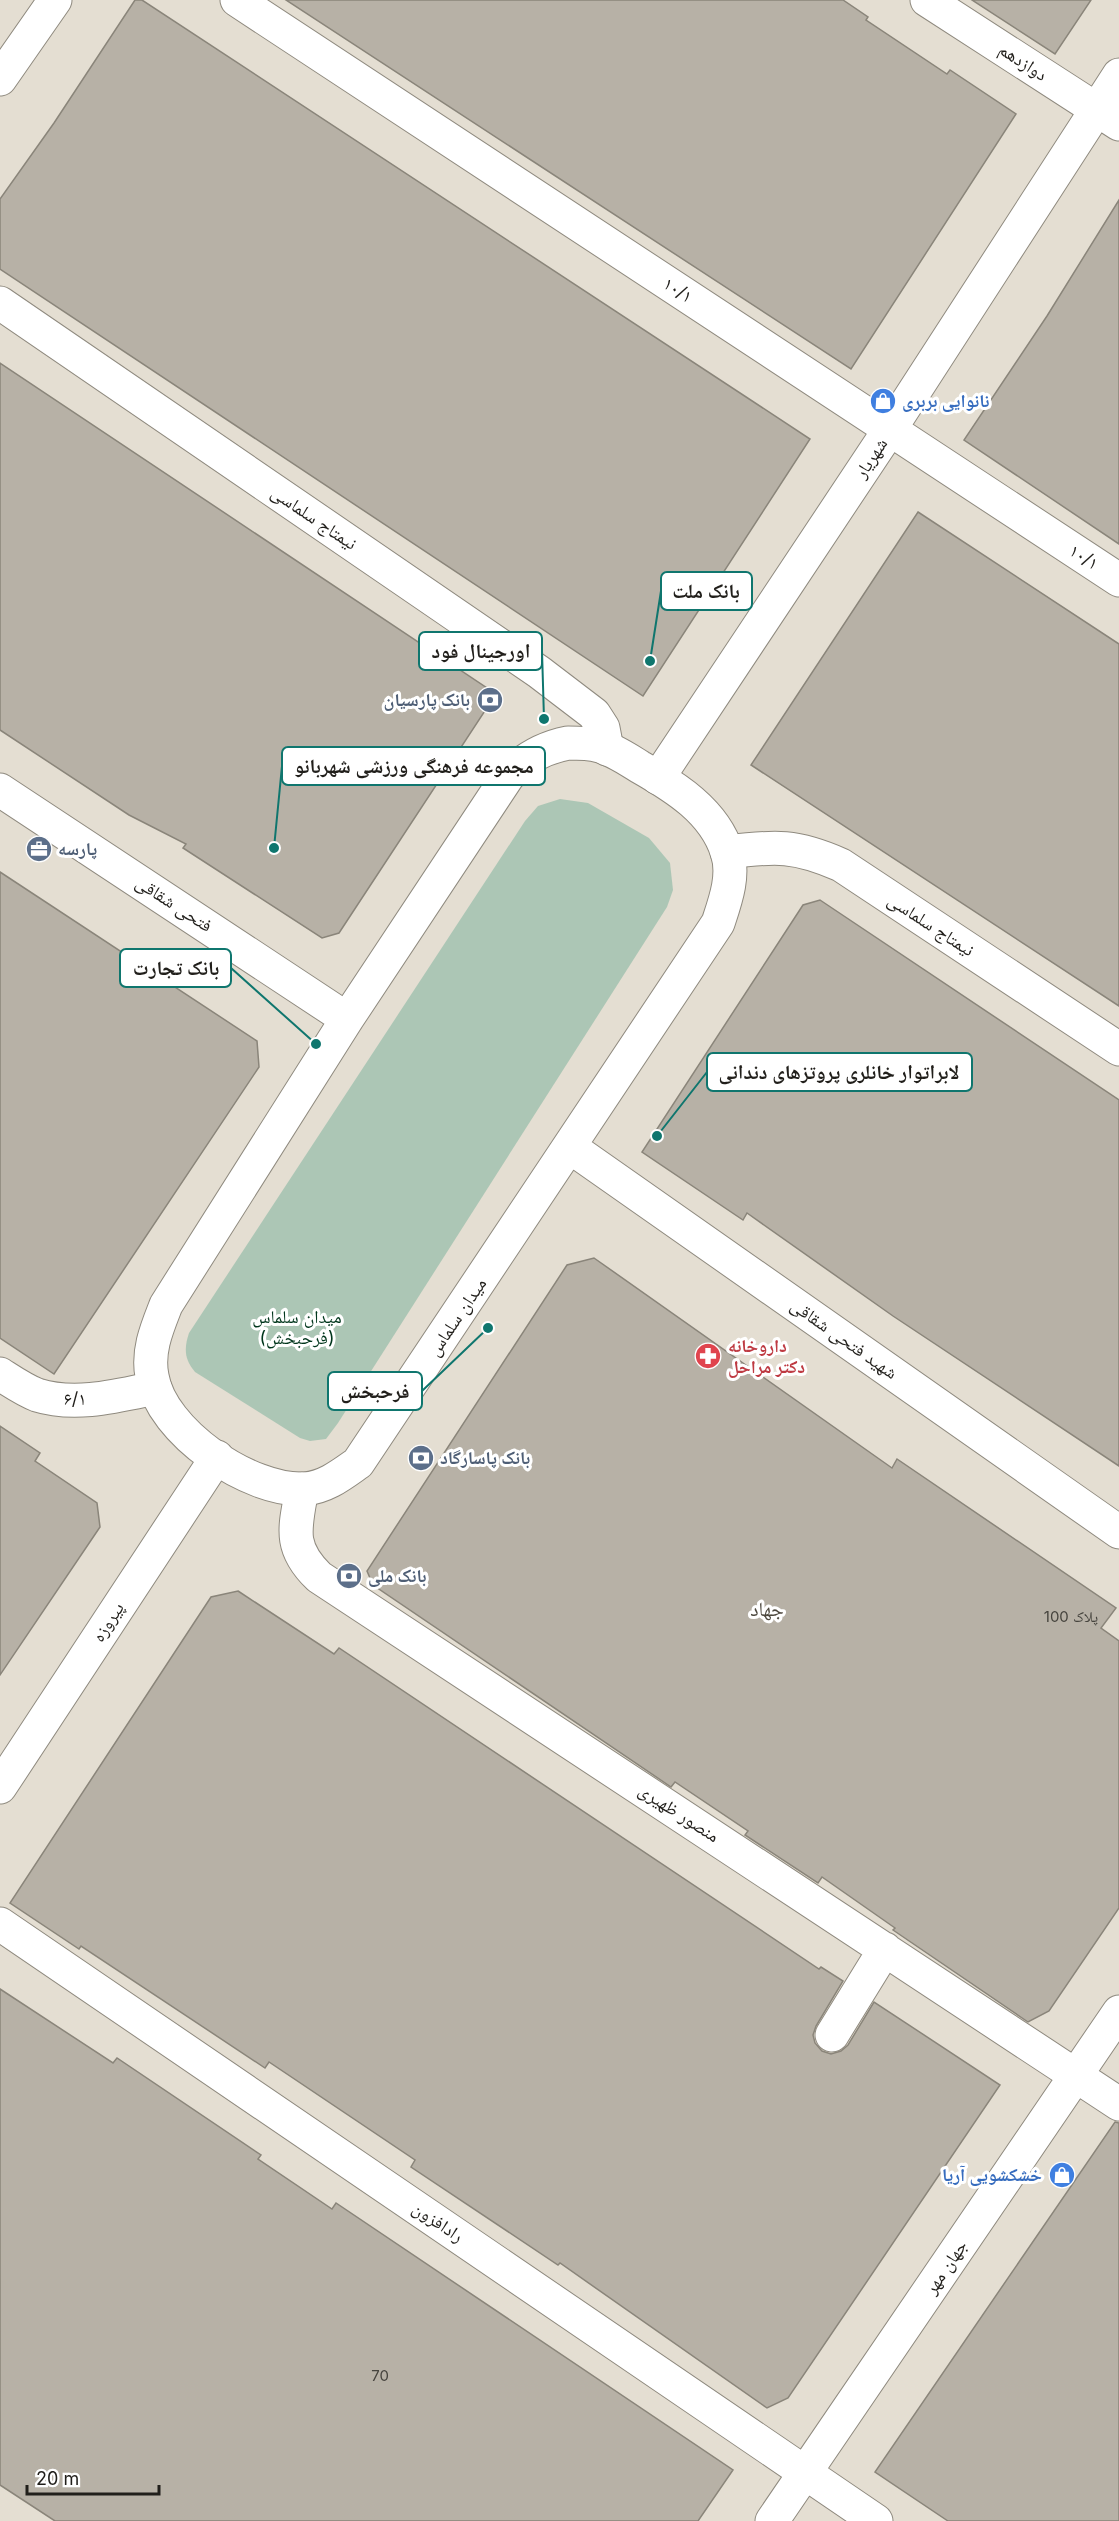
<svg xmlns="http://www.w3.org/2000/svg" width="1119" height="2521" viewBox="0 0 1119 2521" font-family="Inter,'Noto Naskh Arabic',sans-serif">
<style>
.green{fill:#acc6b5}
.building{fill:#b7b1a6;stroke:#8a857a;stroke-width:1.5}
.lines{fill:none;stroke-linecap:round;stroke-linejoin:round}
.minor-casing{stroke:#8f8a7f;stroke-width:35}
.tertiary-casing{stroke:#8f8a7f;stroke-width:35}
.secondary-casing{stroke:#8f8a7f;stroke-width:35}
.minor{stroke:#fff;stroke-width:33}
.tertiary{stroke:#fff;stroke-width:33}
.secondary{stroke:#fff;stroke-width:33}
.labels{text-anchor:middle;stroke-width:6;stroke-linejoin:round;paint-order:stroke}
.number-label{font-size:15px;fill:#46443e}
.street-label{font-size:18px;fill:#211f1b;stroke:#fff}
.shop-label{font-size:18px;font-weight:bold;fill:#366cbe;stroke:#fff;text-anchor:start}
.service-label{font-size:18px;font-weight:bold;fill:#4e5e75;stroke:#fff;text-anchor:start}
.park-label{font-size:18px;fill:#00361c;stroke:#fff}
.health-label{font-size:18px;font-weight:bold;fill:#be3a42;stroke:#fff;text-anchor:start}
.neighbourhood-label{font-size:20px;fill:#4d483e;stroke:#fff}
.leader{fill:none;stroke:#0f766e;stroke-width:2}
.callout-dot{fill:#0f766e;stroke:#fff;stroke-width:2}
.callout{fill:#fff;stroke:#0f766e;stroke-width:2}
.callout-label{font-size:20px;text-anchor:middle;font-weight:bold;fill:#211f1b}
</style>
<rect width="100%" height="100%" fill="#e4ded2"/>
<path class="green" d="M 560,799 L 588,803 L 649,838 L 670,863 L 673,890 L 667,907 L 338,1423 L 326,1439 L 310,1441 L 300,1438 L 195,1372 C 184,1359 184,1348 189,1333 L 525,821 L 538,806 Z"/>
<path class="building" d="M 135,0 L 142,0 L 810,439 L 643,696 L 0,269 L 0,199 L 54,123 Z
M 286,0 L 843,0 L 868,17 L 866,20 L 947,74 L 950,70 L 1016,114 L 851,369 Z
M 972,0 L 1091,0 L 1055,54 Z
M 1119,200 L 1119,544 L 964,440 L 1047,316 Z
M 0,363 L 496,694 L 339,933 L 322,938 L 183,848 L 186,844 L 129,815 L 0,730 Z
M 918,512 L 1119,644 L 1119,1006 L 751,765 Z
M 0,872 L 257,1041 L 259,1067 L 54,1374 L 0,1338 Z
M 820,900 L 1119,1100 L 1119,1466 L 893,1316 L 747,1213 L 743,1220 L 642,1152 L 803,905 Z
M 594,1258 L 892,1468 L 897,1459 L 1116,1608 L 1101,1628 L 1119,1641 L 1119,1908 L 1049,2011 L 1028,2022 L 893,1930 L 895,1928 L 822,1877 L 818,1883 L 745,1835 L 748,1831 L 675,1782 L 671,1787 L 373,1585 L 367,1571 L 567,1265 Z
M 0,1426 L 40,1453 L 35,1461 L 97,1503 L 100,1527 L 0,1675 Z
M 238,1591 L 334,1654 L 339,1648 L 819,1969 L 821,1967 L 843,1981 L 816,2026 L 813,2035 L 815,2043 L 822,2051 L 831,2054 L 841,2051 L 848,2045 L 874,2002 L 1000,2085 L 788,2398 L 767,2408 L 560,2263 L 558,2265 L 411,2167 L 415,2160 L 269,2062 L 265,2068 L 81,1946 L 79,1949 L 10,1903 L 211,1597 Z
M 0,1989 L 113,2063 L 117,2058 L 261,2155 L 258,2159 L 332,2209 L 336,2203 L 733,2470 L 698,2521 L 55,2521 L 0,2485 Z
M 1115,2122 L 1119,2123 L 1119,2521 L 948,2521 L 875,2472 Z"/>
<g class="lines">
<g class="minor-casing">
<path id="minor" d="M 237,0 L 1119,580
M 927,0 L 1119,124
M 0,303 L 539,672 L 594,714 L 603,728 L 607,749
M 727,852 C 776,846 796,845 841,865 L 1119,1049
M 0,1374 C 11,1381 24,1390 37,1395 C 75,1407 117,1396 155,1388
M 302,1489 C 295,1528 288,1547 319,1577 L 1119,2104
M 0,1787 L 217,1457
M 0,1924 L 876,2521
M 832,2035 L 885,1949
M 772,2521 L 1119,2012"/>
</g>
<g class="tertiary-casing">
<path id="tertiary" d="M 0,79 L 55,0
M 658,778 L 890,429 L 1119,75"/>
</g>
<g class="secondary-casing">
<path id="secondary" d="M 568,743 C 578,743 589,743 600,746 C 614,750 627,759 640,767 C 675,787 714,811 727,852 C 735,875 725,902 718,923 L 358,1463 C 341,1475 326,1487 305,1489 C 250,1492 161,1432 152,1376 C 147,1351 157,1328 166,1305 L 347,1019 L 508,776 C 525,758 543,748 568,743 Z
M 0,790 L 347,1019
M 570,1147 L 1119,1532"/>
</g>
<use href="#minor" class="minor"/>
<use href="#tertiary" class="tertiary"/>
<use href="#secondary" class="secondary"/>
</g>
<defs>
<g id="shop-disc" transform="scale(1.35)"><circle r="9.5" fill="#3f7fe0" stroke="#fff"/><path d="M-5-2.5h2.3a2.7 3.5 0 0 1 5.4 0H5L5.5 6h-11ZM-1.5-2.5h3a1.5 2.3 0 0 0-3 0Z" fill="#fff"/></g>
<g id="bank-disc" transform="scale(1.35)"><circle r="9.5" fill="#5c6f8a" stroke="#fff"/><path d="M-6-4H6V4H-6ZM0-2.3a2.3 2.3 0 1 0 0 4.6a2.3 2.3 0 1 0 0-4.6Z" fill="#fff"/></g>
<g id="office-disc" transform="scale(1.35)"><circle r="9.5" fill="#5c6f8a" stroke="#fff"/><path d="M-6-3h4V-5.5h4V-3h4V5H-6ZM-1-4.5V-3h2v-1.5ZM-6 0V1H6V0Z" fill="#fff"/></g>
<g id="pharmacy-disc" transform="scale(1.35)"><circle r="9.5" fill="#e0444e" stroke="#fff"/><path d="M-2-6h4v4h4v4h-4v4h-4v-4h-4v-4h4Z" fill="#fff"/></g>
</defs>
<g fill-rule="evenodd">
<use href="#shop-disc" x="883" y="401"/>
<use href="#bank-disc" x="490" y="700"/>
<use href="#office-disc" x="39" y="849"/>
<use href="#pharmacy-disc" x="708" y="1356"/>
<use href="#bank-disc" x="421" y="1458"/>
<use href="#bank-disc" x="349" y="1576"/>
<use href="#shop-disc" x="1062" y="2175"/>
</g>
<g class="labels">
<g class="number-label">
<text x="1071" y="1622">پلاک 100</text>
<text x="380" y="2381">70</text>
</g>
<g class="street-label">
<text transform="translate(1023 62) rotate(33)" y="6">دوازدهم</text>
<text transform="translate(678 290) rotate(33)" y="6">۱۰/۱</text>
<text transform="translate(871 458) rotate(-56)" y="6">شهریار</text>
<text transform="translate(314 518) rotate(34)" y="6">نیمتاج سلماسی</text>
<text transform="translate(1084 557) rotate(33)" y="6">۱۰/۱</text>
<text transform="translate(174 904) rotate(33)" y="6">فتحی شقاقی</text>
<text transform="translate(931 925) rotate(33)" y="6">نیمتاج سلماسی</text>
<text transform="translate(457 1317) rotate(-56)" y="6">میدان سلماس</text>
<text transform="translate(844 1339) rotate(35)" y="6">شهید فتحی شقاقی</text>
<text x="75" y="1405">۶/۱</text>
<text transform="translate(108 1622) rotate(-57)" y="6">پیروزه</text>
<text transform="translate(679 1813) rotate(33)" y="6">منصور ظهیری</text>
<text transform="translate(438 2222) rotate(34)" y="6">رادافزون</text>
<text transform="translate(946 2267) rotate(-56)" y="6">جهان مهر</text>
</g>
<g class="shop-label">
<text x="902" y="407">نانوایی بربری</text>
<text x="1042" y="2181" text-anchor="end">خشکشویی آریا</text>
</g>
<g class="service-label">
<text x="470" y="706" text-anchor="end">بانک پارسیان</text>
<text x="58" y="855">پارسه</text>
<text x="440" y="1464">بانک پاسارگاد</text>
<text x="368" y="1582">بانک ملی</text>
</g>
<g class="park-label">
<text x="297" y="1323">میدان سلماس<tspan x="297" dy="21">(فرحبخش)</tspan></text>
</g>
<g class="health-label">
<text x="728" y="1352">داروخانه<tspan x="728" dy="21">دکتر مراحل</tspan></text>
</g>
<g class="neighbourhood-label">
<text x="767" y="1616">جهاد</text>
</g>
</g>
<path class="leader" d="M650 661L661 591M544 719L542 651M274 848L282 766M316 1044L231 968M657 1136L707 1072M488 1328L422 1391"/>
<g class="callout-dot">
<circle cx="650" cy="661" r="6"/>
<circle cx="544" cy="719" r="6"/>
<circle cx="274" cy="848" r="6"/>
<circle cx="316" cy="1044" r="6"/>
<circle cx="657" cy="1136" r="6"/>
<circle cx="488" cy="1328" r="6"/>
</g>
<g class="callout">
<rect x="661" y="572" width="91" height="38" rx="6"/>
<rect x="419" y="632" width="123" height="38" rx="6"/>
<rect x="282" y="747" width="263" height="38" rx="6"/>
<rect x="120" y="949" width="111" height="38" rx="6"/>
<rect x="707" y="1053" width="265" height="38" rx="6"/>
<rect x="328" y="1372" width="94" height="38" rx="6"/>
</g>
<g class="callout-label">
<text x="706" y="598">بانک ملت</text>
<text x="481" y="658">اورجینال فود</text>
<text x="414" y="773">مجموعه فرهنگی ورزشی شهربانو</text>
<text x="176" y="975">بانک تجارت</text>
<text x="839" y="1079">لابراتوار خانلری پروتزهای دندانی</text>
<text x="375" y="1398">فرحبخش</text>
</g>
<path d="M27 2485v9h132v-9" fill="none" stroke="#211f1b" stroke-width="3"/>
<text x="36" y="2485" font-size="18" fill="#211f1b" stroke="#ffffff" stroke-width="4.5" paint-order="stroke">20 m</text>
</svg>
